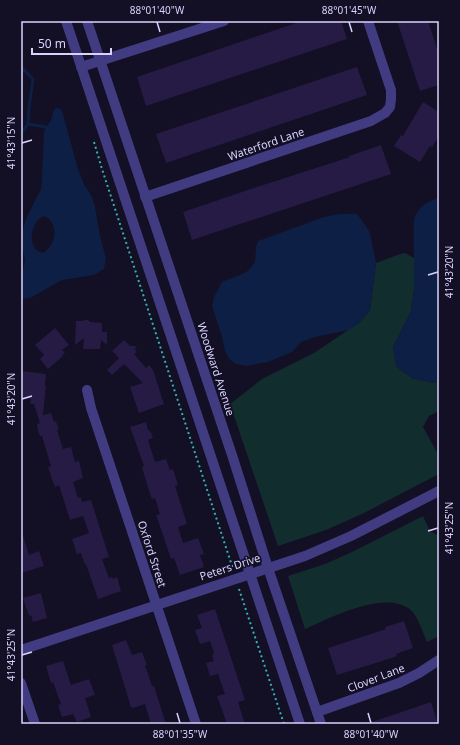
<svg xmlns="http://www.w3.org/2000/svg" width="460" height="745" viewBox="0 0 460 745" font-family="'Noto Sans',sans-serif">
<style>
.green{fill:#122d2d}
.water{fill:#0d1f44;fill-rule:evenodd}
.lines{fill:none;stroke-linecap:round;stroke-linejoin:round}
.stream{stroke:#0d1f44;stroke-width:3}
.building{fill:#261b44}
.path{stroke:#32b3b2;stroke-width:2;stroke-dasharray:2 3;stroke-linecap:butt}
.minor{stroke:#413b81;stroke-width:10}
.tertiary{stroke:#413b81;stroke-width:10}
.ticks{fill:none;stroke:#dad2fe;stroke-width:1.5}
.labels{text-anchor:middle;stroke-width:3.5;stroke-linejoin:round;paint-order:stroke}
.street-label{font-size:11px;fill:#dad2fe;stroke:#130f24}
.neatline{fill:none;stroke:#dad2fe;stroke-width:1.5}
.ticks-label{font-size:10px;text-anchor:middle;fill:#dad2fe}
</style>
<rect width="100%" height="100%" fill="#130f24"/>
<path class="green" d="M 405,253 L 414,258 L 414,290 L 411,311 L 393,347 L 397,367 L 412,378 L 434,383 L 439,380 L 439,411 L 429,416 L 423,427 L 439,456 L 439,474 L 362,514 L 326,530 L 278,546 L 230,404 L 262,379 L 314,353 L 360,322 L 370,310 L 376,263 L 400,254 Z
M 423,516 L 430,531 L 439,536 L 439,636 L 427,642 C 423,633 417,613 408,608 C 382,591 330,618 305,629 L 288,576 L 325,564 L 354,551 Z"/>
<path class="water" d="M 56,108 L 59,108 L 62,111 L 78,169 L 84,184 L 92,197 L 95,207 L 100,236 L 106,258 L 105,264 L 104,269 L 94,275 L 62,280 L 30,298 L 21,299 L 21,281 L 25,260 L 22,245 L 23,231 L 25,221 L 41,189 L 42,179 L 44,132 C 46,127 49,124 51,120 C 53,115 52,112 56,108 ZM 44,216 C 60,223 56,245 43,253 C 26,250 30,221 44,216 Z
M 439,198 L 439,380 L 434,383 L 412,378 L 396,367 L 393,347 L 411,311 L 414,290 L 414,221 C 416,208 426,202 439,198 Z
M 339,214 L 357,214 L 366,226 L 370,233 L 376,263 L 370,310 L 360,322 L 349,330 L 315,337 L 301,342 L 292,352 L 268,362 L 246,366 L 236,364 L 229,359 L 225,351 L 222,337 L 212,306 L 214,297 L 222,282 C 234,276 251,275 255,260 C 256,253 255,247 258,241 L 324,217 Z"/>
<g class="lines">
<path class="stream" d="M 21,67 L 33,79 L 29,107 L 28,124 L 21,133
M 28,124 L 46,127"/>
</g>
<path class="building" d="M 302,21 L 341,21 L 347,39 L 146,106 L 137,77 Z
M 397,21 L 428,21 L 439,54 L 439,85 L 420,91 Z
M 357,67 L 367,95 L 166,163 L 156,134 Z
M 423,102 L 439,112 L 439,136 L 432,147 L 430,146 L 420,162 L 394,146 L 401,135 L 403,136 Z
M 381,145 L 391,174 L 192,240 L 183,212 L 257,187 L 350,157 L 349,156 Z
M 84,320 L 88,320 L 90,322 L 102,323 L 102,332 L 107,332 L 107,345 L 101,340 L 100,349 L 83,349 L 84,338 L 75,345 L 76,321 L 83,321 Z
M 55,328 L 69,345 L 62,350 L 65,353 L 62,355 L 63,356 L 48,369 L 40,359 L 44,355 L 35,345 Z
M 124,340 L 130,346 L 136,346 L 135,350 L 137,352 L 134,354 L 146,368 L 149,365 L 153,370 L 164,404 L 139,413 L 130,387 L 143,383 L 124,364 L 112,375 L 107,370 L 119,358 L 112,351 Z
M 22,371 L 46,374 L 45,386 L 46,386 L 43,415 L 51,413 L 54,422 L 56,421 L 59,430 L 57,430 L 63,449 L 71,447 L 75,462 L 79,461 L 83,478 L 73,482 L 78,498 L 81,497 L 82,502 L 91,500 L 109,557 L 102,559 L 109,578 L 112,577 L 113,579 L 117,577 L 121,591 L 98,599 L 86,564 L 85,565 L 81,553 L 77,554 L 72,539 L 89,533 L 83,516 L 70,520 L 59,485 L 55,487 L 53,482 L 48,467 L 51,466 L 42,436 L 40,436 L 38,431 L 37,424 L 40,423 L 34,404 L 30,404 L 31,399 L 21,398 Z
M 146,422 L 148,430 L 151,432 L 153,438 L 148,440 L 155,462 L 166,459 L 170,470 L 173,469 L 178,485 L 175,486 L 187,524 L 178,527 L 183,543 L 198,538 L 204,554 L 200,555 L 204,567 L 180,575 L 174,558 L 171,559 L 162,532 L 156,515 L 160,514 L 155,498 L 152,499 L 150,494 L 142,467 L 144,466 L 130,427 Z
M 23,536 L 29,555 L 39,551 L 44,566 L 21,573 L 21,537 Z
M 41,593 L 47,618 L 33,622 L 31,615 L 29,616 L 23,598 Z
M 215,609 L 245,700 L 238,702 L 245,724 L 227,724 L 217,696 L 225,694 L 218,674 L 210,676 L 206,663 L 214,661 L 212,656 L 214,653 L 210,641 L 200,644 L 195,630 L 202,628 L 197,615 Z
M 404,621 L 413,648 L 396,654 L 397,656 L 379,662 L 337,675 L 328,648 L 386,629 L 385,627 Z
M 126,640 L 132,655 L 142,652 L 147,665 L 145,665 L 152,686 L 154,686 L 166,724 L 151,724 L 145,704 L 133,708 L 131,707 L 112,645 Z
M 63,661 L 71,685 L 89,679 L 95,695 L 85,698 L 91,717 L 77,722 L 73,714 L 62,717 L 58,705 L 61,704 L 53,682 L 51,683 L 46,666 Z
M 431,702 L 438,724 L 372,724 L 372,722 Z"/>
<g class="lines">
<path class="path" d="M 94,142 L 102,169 L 233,569
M 239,589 L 284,724"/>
<path class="minor" d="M 81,67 L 224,21
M 145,197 L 371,121 L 385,113 L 390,107 L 391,99 L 391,90 L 368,21
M 87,390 L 91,408 L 196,724
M 21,650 L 305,556 L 351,536 L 439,491
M 21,683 L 35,724
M 317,712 L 399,683 L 419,673 L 439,660"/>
<path class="tertiary" d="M 66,21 L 300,724
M 87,21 L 232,455 L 268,568 L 321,724"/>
</g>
<path class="ticks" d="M 157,22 L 160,32M 349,22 L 352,32M 22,143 L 32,140M 428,275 L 438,272M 22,399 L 32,396M 428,531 L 438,528M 22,655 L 32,652M 177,713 L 180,723M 368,713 L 371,723"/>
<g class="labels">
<g class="street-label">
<text transform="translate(266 144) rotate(-19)" y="4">Waterford Lane</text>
<text transform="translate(216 369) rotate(72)" y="4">Woodward Avenue</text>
<text transform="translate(152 554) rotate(72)" y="4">Oxford Street</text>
<text transform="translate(230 567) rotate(-18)" y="4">Peters Drive</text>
<text transform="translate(376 678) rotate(-21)" y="4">Clover Lane</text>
</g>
</g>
<rect width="460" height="745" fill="none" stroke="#130f24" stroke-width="44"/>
<path d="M32 48v6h79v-6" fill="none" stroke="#dad2fe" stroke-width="2"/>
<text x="38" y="48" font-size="12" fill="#dad2fe" stroke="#130f24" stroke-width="3" paint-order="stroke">50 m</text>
<rect x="22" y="22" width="416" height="701" class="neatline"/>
<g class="ticks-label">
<text x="157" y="14">88°01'40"W</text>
<text x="349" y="14">88°01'45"W</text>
<text transform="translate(11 143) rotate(-90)" y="4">41°43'15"N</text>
<text transform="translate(449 272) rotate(-90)" y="4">41°43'20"N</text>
<text transform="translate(11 399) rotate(-90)" y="4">41°43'20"N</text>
<text transform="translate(449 528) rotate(-90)" y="4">41°43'25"N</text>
<text transform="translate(11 655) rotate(-90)" y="4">41°43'25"N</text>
<text x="180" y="738">88°01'35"W</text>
<text x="371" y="738">88°01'40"W</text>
</g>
</svg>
